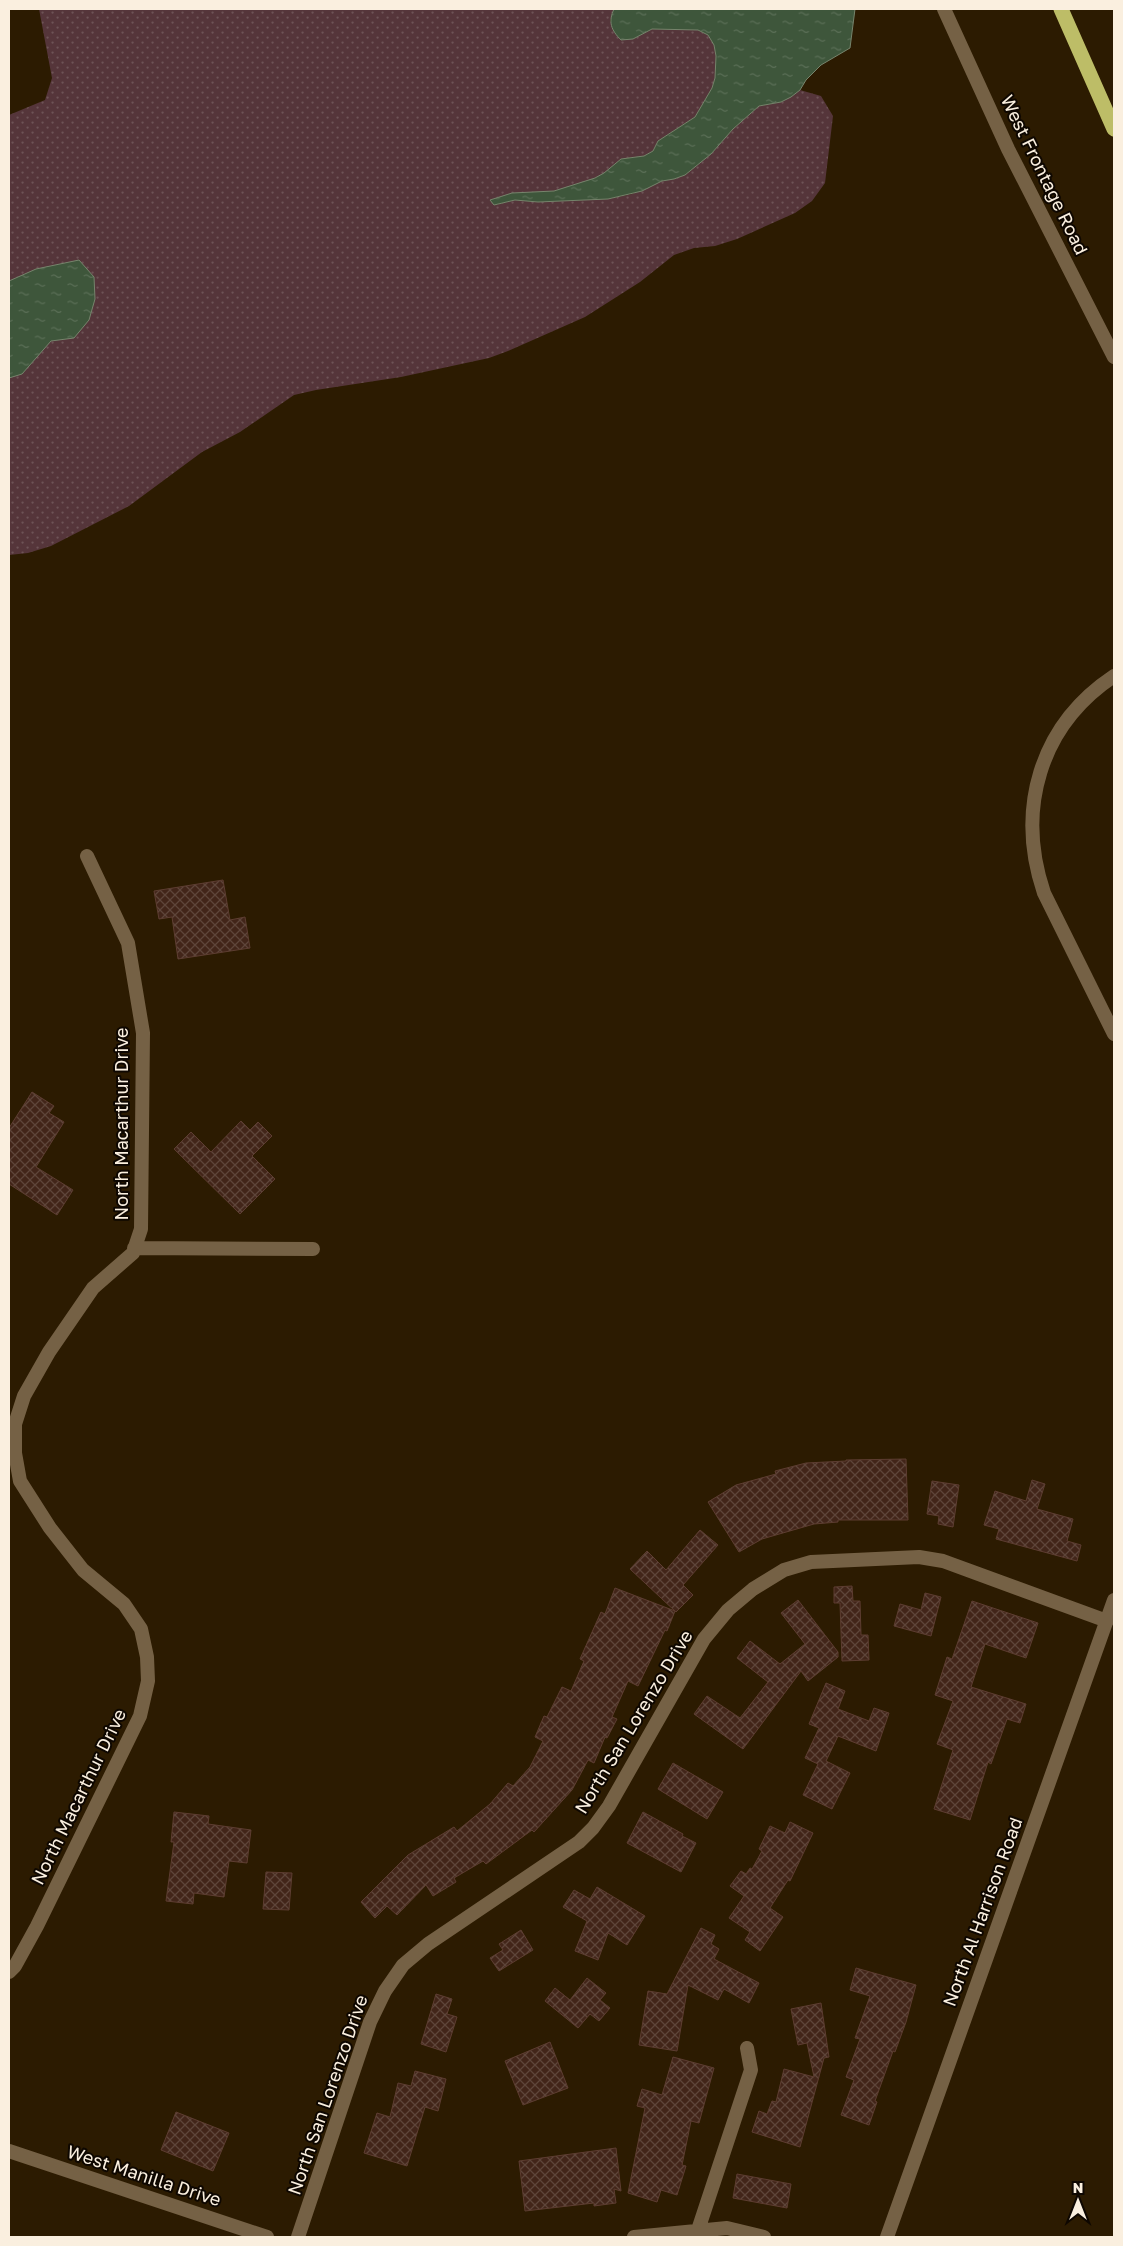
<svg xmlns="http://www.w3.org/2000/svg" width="1123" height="2246" viewBox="0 0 1123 2246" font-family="'Golos Text',sans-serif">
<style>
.grass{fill:url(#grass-dots)}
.water{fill:url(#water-ripples);stroke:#76846c}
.building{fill:url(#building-cross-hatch);stroke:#5d3d31}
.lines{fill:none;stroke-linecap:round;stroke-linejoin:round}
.minor{stroke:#756145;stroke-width:14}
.tertiary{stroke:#756145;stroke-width:14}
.motorway{stroke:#bdbd67;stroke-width:15}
.labels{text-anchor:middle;stroke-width:4;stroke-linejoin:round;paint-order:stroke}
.street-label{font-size:18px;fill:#faefdf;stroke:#0e0701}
</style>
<defs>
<pattern id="grass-dots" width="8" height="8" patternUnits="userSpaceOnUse" patternTransform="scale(1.25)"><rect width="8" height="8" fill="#55353a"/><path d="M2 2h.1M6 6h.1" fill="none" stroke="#6e5356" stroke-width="1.8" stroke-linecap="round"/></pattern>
<pattern id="water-ripples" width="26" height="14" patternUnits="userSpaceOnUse" patternTransform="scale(1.25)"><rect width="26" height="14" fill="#3e563b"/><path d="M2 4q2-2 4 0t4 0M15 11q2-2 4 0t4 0" fill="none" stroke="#5b6f57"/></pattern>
<pattern id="building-cross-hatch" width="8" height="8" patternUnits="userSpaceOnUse" patternTransform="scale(1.25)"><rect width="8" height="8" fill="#422519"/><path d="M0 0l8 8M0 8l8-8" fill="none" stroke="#5e453a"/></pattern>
</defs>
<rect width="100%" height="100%" fill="#2c1b01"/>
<path class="grass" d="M 39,9 L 614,9 L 610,21 L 633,39 L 652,29 L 698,30 L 708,35 L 714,45 L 716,56 L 715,78 L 712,88 L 695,117 L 658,141 L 653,151 L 644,156 L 621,159 L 604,174 L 595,178 L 565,189 L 543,193 L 512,193 L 495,205 L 515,200 L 538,202 L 608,199 L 632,194 L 662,181 L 674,179 L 685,175 L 711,154 L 733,129 L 759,106 L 781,102 L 800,90 L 821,96 L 833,116 L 825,183 L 812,201 L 795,213 L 737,239 L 715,246 L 694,248 L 674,255 L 640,282 L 585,317 L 508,351 L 489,358 L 401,377 L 316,390 L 294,395 L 240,432 L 202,452 L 129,506 L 51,546 L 28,553 L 9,555 L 9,115 L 45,100 L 52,78 Z"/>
<path class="water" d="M 614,9 L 855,9 L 850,48 L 821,65 L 806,80 L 800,90 L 791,97 L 781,102 L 759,106 L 733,129 L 711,154 L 685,175 L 674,179 L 662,181 L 642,191 L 608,199 L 538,202 L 515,200 L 494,205 L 490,200 L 512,193 L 554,191 L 595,178 L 604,173 L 621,159 L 644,156 L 653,151 L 658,141 L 695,117 L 712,88 L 715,78 L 716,56 L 714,45 L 708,35 L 698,30 L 652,29 L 633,39 L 621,40 C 611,30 608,22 614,9 Z
M 79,260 L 94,277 L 95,299 L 89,320 L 74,338 L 51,341 L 22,374 L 9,378 L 9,281 L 36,269 Z"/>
<path class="building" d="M 223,880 L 230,920 L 245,917 L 250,948 L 178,959 L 172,917 L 159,919 L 154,891 Z
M 32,1092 L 54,1106 L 49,1113 L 64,1122 L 36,1167 L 73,1190 L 57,1215 L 9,1184 L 9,1128 Z
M 241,1121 L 250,1130 L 258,1122 L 272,1136 L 252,1156 L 275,1179 L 240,1214 L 174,1149 L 191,1132 L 211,1152 Z
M 906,1459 L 908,1520 L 838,1520 L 838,1522 L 814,1524 L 762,1539 L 739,1552 L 708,1502 L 736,1485 L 776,1474 L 775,1471 L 806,1463 L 846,1461 L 846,1460 Z
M 1032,1480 L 1045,1484 L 1037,1509 L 1073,1519 L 1067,1541 L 1081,1545 L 1077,1561 L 996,1539 L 999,1529 L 984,1525 L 995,1491 L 1026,1501 Z
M 932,1481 L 959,1485 L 953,1527 L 938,1524 L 939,1516 L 927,1514 Z
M 700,1530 L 718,1545 L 683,1585 L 693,1595 L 676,1612 L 630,1569 L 647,1551 L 666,1570 Z
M 852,1586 L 853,1601 L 860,1601 L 861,1635 L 868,1635 L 869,1660 L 842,1661 L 840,1603 L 834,1603 L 834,1587 Z
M 615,1588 L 675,1611 L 667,1631 L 665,1630 L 638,1686 L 628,1681 L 612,1717 L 617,1719 L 607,1738 L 605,1737 L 594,1763 L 588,1760 L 572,1790 L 534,1832 L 532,1830 L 486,1864 L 483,1861 L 454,1878 L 456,1882 L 433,1896 L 426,1885 L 397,1915 L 387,1906 L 375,1918 L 361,1902 L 408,1855 L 454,1827 L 457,1831 L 490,1804 L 508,1783 L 513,1786 L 530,1767 L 543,1741 L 535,1737 L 544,1716 L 547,1717 L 562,1687 L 571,1691 L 584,1661 L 580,1659 L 601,1612 L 605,1614 Z
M 925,1593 L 941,1597 L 931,1636 L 894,1626 L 900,1604 L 921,1610 Z
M 798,1600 L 838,1652 L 838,1657 L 808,1681 L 801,1671 L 743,1749 L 694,1714 L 707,1696 L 740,1718 L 768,1682 L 737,1658 L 750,1641 L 780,1664 L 805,1644 L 781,1613 Z
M 972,1601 L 1038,1623 L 1026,1658 L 985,1644 L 971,1687 L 1026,1704 L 1020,1723 L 1007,1719 L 991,1764 L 988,1762 L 970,1820 L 934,1809 L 953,1750 L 937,1744 L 953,1701 L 935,1695 L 947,1657 L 952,1659 Z
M 826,1683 L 845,1691 L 838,1709 L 869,1721 L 874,1708 L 889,1713 L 876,1751 L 838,1736 L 826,1761 L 850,1773 L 832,1809 L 803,1795 L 818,1764 L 805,1758 L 819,1728 L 809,1724 Z
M 673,1763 L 723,1792 L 707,1819 L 658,1789 Z
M 174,1812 L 209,1816 L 208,1824 L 251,1830 L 247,1863 L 229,1861 L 224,1897 L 194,1893 L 193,1904 L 166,1901 L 174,1842 L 171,1842 Z
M 643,1812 L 683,1834 L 682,1836 L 696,1843 L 681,1872 L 627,1843 Z
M 790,1822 L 813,1833 L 790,1881 L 788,1880 L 770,1908 L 783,1917 L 760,1951 L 745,1940 L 750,1932 L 729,1918 L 744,1896 L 730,1886 L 741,1871 L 746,1874 L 750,1868 L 752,1869 L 762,1851 L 759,1849 L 770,1826 L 785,1833 Z
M 266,1872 L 292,1873 L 289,1910 L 263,1909 Z
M 597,1887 L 645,1916 L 627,1945 L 608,1933 L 598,1960 L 575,1951 L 587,1921 L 563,1907 L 574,1890 L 590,1899 Z
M 701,1928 L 715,1935 L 711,1944 L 719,1949 L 714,1959 L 759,1983 L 749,2003 L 724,1989 L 718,2000 L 688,1985 L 677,2051 L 639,2045 L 648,1991 L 667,1994 Z
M 521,1930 L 533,1950 L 499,1971 L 490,1958 L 503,1950 L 499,1944 Z
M 856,1968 L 916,1985 L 906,2022 L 895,2052 L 893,2051 L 875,2101 L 877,2102 L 869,2125 L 841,2115 L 854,2080 L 846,2077 L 860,2039 L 855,2038 L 870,1996 L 850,1990 Z
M 587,1978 L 606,1993 L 600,2000 L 610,2008 L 599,2021 L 590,2014 L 578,2028 L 545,2001 L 555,1988 L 570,2000 Z
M 436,1994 L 452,1999 L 447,2014 L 457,2017 L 446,2052 L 421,2044 Z
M 821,2003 L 829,2057 L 824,2058 L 800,2147 L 752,2132 L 759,2111 L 767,2114 L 772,2101 L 776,2102 L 784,2069 L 814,2077 L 807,2043 L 798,2045 L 791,2009 Z
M 550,2042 L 568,2088 L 523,2105 L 505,2061 Z
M 673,2057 L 714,2068 L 699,2123 L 691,2121 L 682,2165 L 686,2166 L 677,2195 L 661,2190 L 657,2202 L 628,2193 L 645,2108 L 637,2106 L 642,2089 L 662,2095 Z
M 415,2071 L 446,2079 L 438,2111 L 425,2107 L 407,2166 L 364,2153 L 377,2113 L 390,2117 L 398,2083 L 411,2086 Z
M 176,2112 L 229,2133 L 213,2171 L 161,2150 Z
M 616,2148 L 621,2191 L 614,2189 L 616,2203 L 594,2206 L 594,2203 L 525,2211 L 519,2161 Z
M 737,2174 L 791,2184 L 787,2208 L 733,2198 Z"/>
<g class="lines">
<path class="minor" d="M 1114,676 C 1039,726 1016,810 1044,893 L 1114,1034
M 134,1248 L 313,1249
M 9,1972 L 15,1966 L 37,1926 L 140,1716 L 148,1681 L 147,1657 L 141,1629 L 124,1604 L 83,1570 L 50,1528 L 20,1481 L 15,1453 L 15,1424 L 24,1396 L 49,1352 L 93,1288 L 133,1253 L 141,1229 L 143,1033 L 128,943 L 87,856
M 9,2151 L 267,2237
M 698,2230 L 751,2070 L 747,2048
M 298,2237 L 370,2022 L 385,1991 L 403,1965 L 428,1944 L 579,1842 L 593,1828 L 609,1806 L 704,1639 L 728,1610 L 753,1589 L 784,1570 L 811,1562 L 919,1557 L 943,1561 L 1107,1621
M 634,2237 L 727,2228 L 764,2237
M 887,2237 L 1114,1600"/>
<path class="tertiary" d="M 944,9 L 1008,149 L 1114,357"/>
<path class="motorway" d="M 1061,9 L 1114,129"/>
</g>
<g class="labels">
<g class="street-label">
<text transform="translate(1044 175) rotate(64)" y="6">West Frontage Road</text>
<text transform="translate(122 1124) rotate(-90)" y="6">North Macarthur Drive</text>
<text transform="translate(634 1722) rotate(-59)" y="6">North San Lorenzo Drive</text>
<text transform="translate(79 1797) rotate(-64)" y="6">North Macarthur Drive</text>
<text transform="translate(983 1912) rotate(-70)" y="6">North Al Harrison Road</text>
<text transform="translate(328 2095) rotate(-71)" y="6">North San Lorenzo Drive</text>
<text transform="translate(144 2176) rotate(18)" y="6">West Manilla Drive</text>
</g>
</g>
<rect width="1123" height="2246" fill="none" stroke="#faefdf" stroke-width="20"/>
<g transform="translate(1078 2201)" stroke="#0e0701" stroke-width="4" paint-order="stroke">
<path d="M0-4L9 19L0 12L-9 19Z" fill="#faefdf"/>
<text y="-8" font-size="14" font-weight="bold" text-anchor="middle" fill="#faefdf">N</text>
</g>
</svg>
